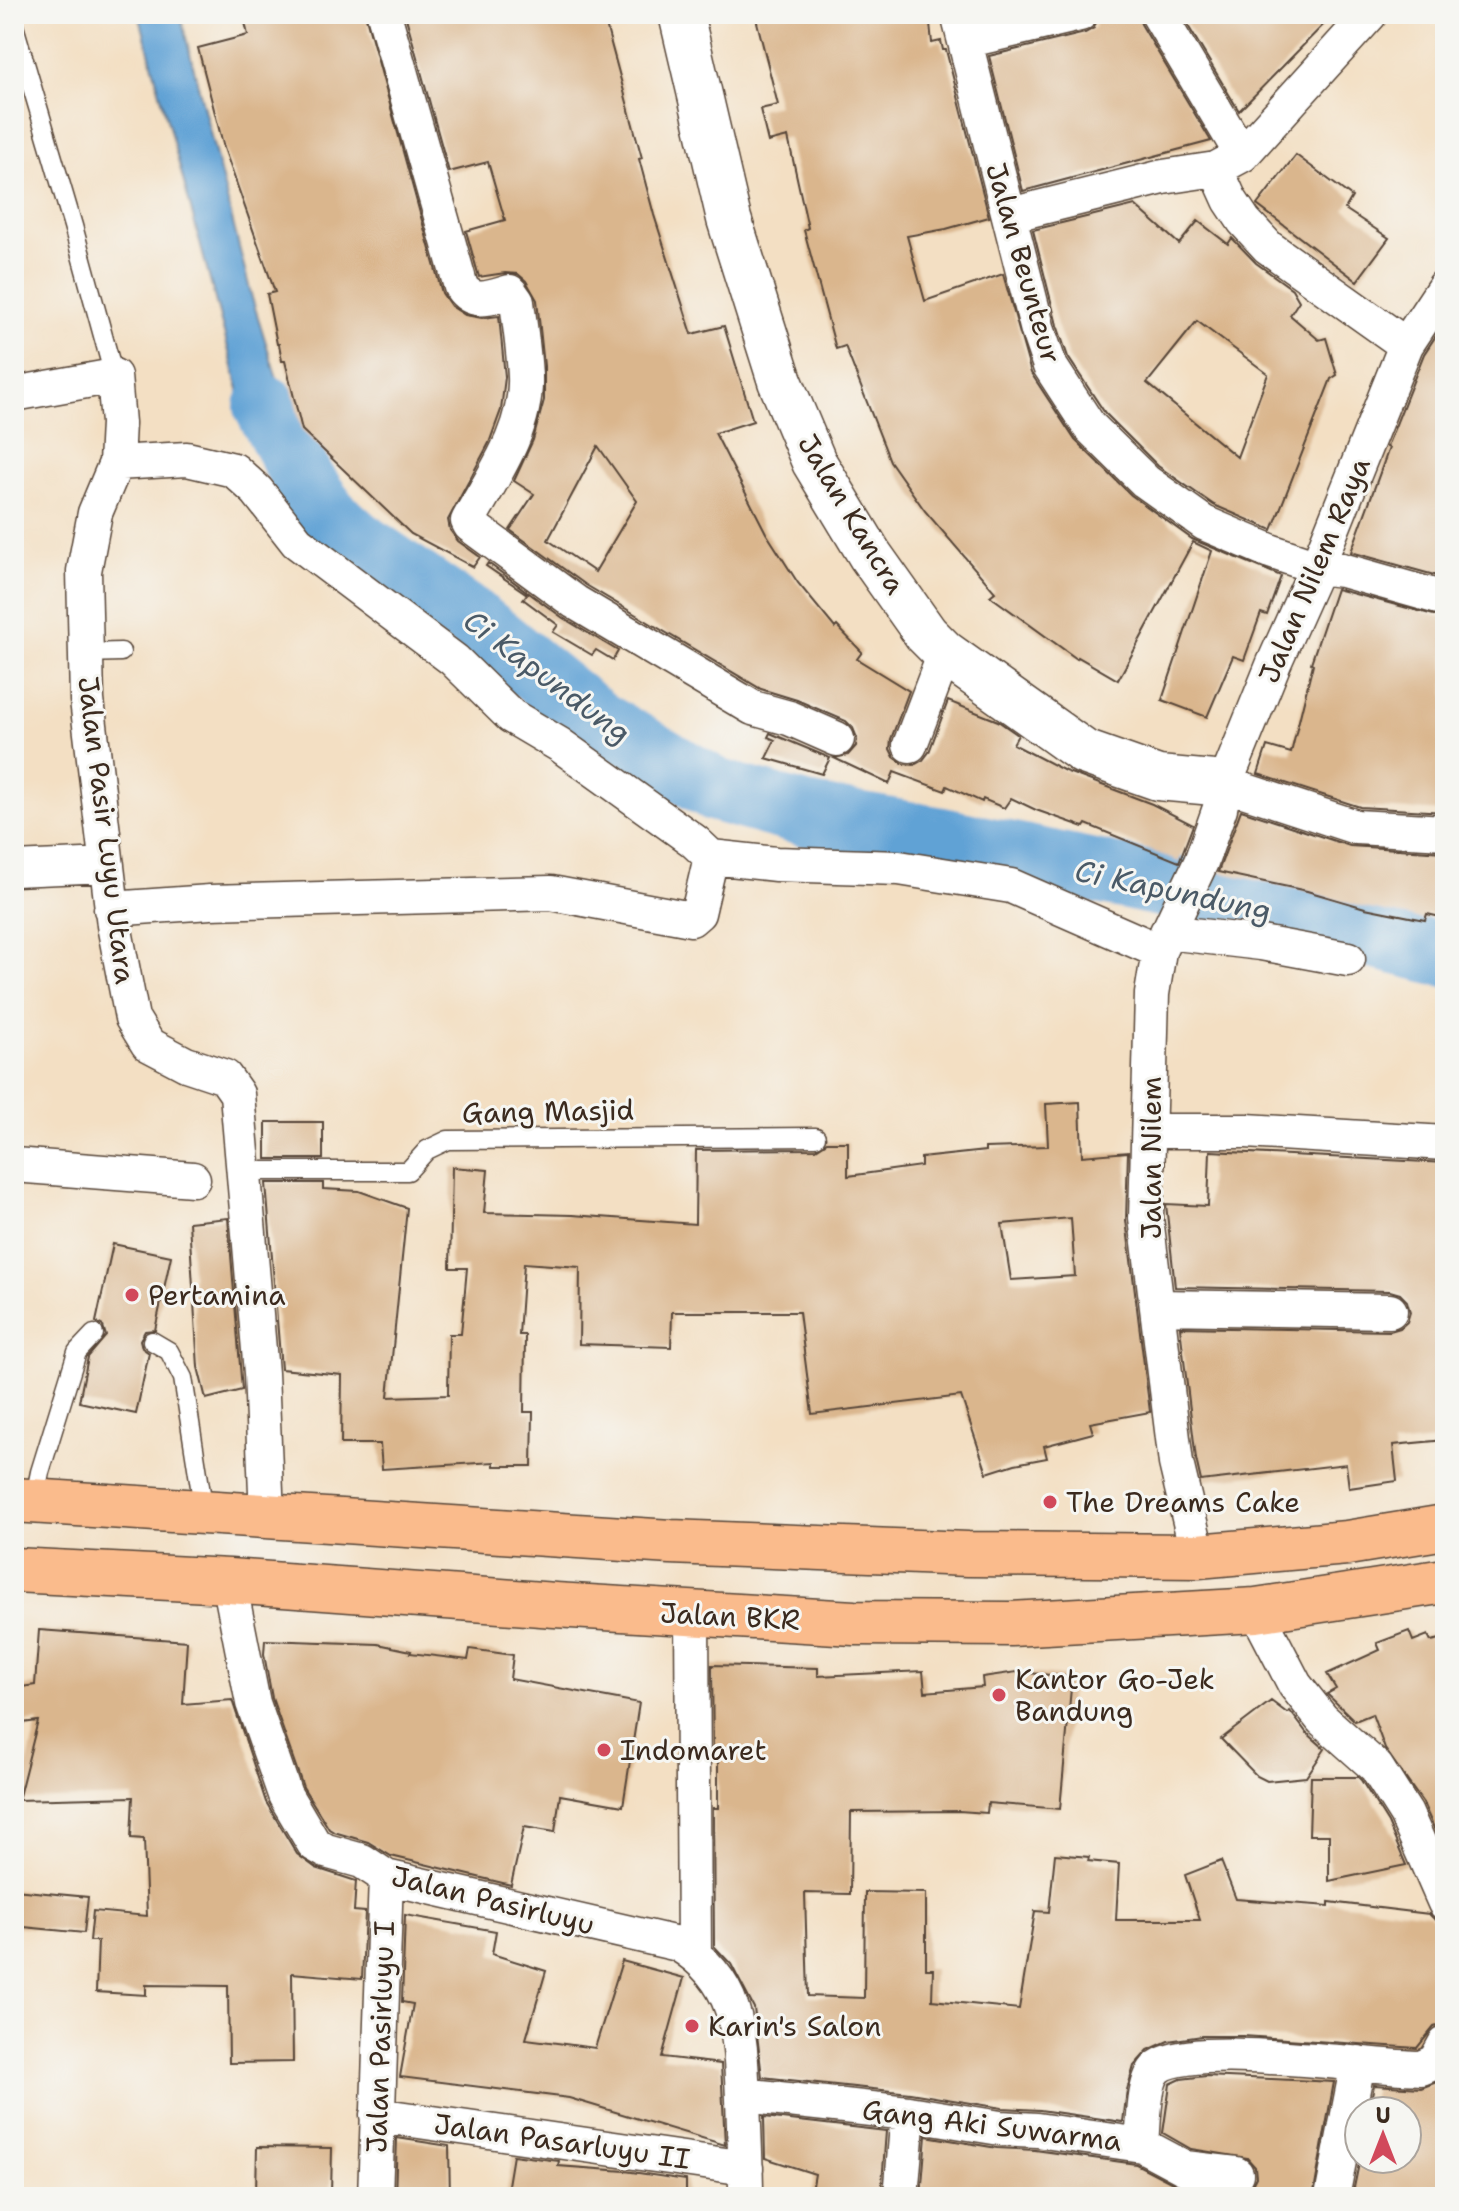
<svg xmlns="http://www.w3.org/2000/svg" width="1459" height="2211" viewBox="0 0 1459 2211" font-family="'Shantell Sans',sans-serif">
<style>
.water{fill:#61a2d5;stroke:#4e667a;stroke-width:2}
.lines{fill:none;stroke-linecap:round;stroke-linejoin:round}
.river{stroke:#61a2d5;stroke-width:64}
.building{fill:#dab68d;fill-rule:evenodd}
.service-casing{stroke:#574537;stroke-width:21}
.minor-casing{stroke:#574537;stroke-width:37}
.tertiary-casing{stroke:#574537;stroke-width:47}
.primary-casing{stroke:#574537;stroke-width:47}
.service{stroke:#fff;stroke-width:18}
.minor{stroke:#fff;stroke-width:34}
.tertiary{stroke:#fff;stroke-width:44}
.primary{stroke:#fabb8c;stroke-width:44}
.poi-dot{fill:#d1495b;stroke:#f6f6f2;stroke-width:3}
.labels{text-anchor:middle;stroke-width:6;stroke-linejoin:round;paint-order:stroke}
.street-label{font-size:28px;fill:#3b2a1e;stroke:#f6f6f2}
.poi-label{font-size:28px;fill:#3b2a1e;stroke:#f6f6f2;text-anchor:start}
.water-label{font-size:30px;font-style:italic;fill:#4a5a67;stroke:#f6f6f2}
</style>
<rect width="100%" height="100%" fill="#f6f6f2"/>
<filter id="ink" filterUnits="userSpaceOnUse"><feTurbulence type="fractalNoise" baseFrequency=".0125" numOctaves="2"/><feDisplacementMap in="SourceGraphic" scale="16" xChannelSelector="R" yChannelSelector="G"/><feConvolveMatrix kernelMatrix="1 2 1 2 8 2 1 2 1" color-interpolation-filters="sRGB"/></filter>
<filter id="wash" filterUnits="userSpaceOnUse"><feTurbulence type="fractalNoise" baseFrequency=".006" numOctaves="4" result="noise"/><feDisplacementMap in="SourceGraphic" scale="32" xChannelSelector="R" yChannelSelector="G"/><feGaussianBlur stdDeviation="1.8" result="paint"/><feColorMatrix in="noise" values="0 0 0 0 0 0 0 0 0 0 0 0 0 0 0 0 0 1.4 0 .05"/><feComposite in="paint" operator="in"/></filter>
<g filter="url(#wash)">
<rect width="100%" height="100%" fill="#f3dfc3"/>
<path class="water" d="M 139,14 L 180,14 L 252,298 L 283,398 L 316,471 L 305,483 L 292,489 L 248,423 Z"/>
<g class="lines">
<path class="river" d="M 266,407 L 305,483 L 327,515 L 356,541 L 471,619 L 597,722 L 716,790 L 806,815 L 942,839 L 1179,889 L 1445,955"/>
</g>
<g id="blocks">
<path class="building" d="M 243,14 L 365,14 L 442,293 L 451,306 L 465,315 L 482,318 L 499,316 L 505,377 L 501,410 L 489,443 L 448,520 L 450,530 L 458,541 L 480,557 L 473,567 L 411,534 L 302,430 L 285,361 L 282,361 L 279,344 L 277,344 L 267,294 L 275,292 L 224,148 L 198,48 L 248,35 Z
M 405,14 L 603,14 L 642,158 L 639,159 L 654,215 L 692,334 L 724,326 L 753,421 L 715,433 L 766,533 L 798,583 L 835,628 L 837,626 L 862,652 L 857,659 L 909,691 L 891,739 L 890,749 L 894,757 L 904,764 L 914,765 L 923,760 L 929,752 L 948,701 L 998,721 L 1018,735 L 1013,744 L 1065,771 L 1152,804 L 1193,825 L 1179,862 L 1086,824 L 1084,827 L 1036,810 L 1011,798 L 1004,808 L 983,799 L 982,802 L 947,786 L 945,791 L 894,772 L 889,784 L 834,758 L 848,755 L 856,746 L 857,738 L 853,728 L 846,721 L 797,700 L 761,689 L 586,585 L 510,530 L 534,494 L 514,481 L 533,440 L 544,400 L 544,366 L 537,300 L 526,281 L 518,274 L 505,273 L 479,277 L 466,231 L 505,220 L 488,162 L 449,172 ZM 598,446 L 637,501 L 595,572 L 548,540 Z
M 755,14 L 929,14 L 932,43 L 941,41 L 943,50 L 946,50 L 989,217 L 946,229 L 907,236 L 925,301 L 1003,274 L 1031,373 L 1075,440 L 1131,495 L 1192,539 L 1281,576 L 1267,615 L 1261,613 L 1244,660 L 1233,656 L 1207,717 L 1162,700 L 1212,551 L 1193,542 L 1118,680 L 1078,657 L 1077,659 L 990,596 L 995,592 L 925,511 L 890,461 L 845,346 L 836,349 L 804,230 L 808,228 L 788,137 L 768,142 L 760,109 L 778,105 Z
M 1099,14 L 1138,14 L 1141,24 L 1211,141 L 1023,191 L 989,56 L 1085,33 L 1094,28 Z
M 1181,14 L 1334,14 L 1239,111 Z
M 1296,155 L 1352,197 L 1345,209 L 1389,238 L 1357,281 L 1257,205 Z
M 1135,205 L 1179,244 L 1198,221 L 1228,244 L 1232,238 L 1256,263 L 1292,289 L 1299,301 L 1290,315 L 1319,340 L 1326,338 L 1337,375 L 1331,379 L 1272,530 L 1214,505 L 1158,466 L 1105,413 L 1068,357 L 1057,325 L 1033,230 ZM 1197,321 L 1268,374 L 1237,457 L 1147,383 Z
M 1445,322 L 1445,578 L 1351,552 L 1389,448 L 1387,447 L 1424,354 Z
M 488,563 L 563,618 L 618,651 L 613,660 L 596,650 L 592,655 L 553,632 L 558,625 L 523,599 L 527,594 L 486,566 Z
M 1336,589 L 1445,618 L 1445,812 L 1360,807 L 1258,774 L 1267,746 L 1291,753 L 1313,664 L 1311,663 Z
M 770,733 L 830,758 L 822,774 L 766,758 L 775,740 L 768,737 Z
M 1241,810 L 1350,846 L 1445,852 L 1445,918 L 1427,914 L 1425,920 L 1365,908 L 1307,891 L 1218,872 Z
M 1080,1102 L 1082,1156 L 1128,1152 L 1126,1220 L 1150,1412 L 1090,1423 L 1093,1433 L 1044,1446 L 1047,1458 L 1015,1464 L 987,1473 L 961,1396 L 812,1414 L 799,1312 L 672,1312 L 671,1347 L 579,1344 L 580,1267 L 524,1263 L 519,1335 L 525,1335 L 524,1412 L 533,1412 L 532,1466 L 494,1466 L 494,1462 L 382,1469 L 380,1444 L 341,1444 L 342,1375 L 281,1369 L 266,1183 L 323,1183 L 323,1189 L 359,1191 L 407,1208 L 388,1397 L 448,1395 L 449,1334 L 461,1334 L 467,1268 L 450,1268 L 452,1167 L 488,1170 L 484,1213 L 572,1215 L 695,1224 L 696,1150 L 816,1149 L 827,1142 L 848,1142 L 848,1176 L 921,1166 L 921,1158 L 985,1151 L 985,1148 L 1048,1146 L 1046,1104 ZM 1071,1218 L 1075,1276 L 1011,1280 L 1002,1224 Z
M 266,1122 L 323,1122 L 323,1159 L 266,1159 Z
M 1210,1151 L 1445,1163 L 1445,1440 L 1393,1445 L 1397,1481 L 1349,1488 L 1346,1464 L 1201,1481 L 1196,1459 L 1180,1327 L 1390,1331 L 1400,1328 L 1407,1322 L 1410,1312 L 1407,1301 L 1400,1294 L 1390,1291 L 1175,1287 L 1166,1204 L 1208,1206 Z
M 228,1218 L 242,1390 L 206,1399 L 198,1367 L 189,1222 Z
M 113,1244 L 171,1256 L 155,1330 L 145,1331 L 140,1340 L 142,1348 L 149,1353 L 136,1414 L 79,1402 L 88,1357 L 106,1336 L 103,1326 L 96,1322 Z
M 39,1630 L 187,1641 L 183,1704 L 232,1700 L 266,1802 L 297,1854 L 316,1868 L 356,1881 L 354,1911 L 365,1912 L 362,1979 L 292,1973 L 293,2062 L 229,2063 L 228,1986 L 146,1985 L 146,1995 L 96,1992 L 98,1941 L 90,1941 L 93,1911 L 147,1916 L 144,1839 L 131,1838 L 133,1797 L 18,1800 L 38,1721 L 14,1724 L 14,1688 L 35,1685 Z
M 1409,1631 L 1413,1641 L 1428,1635 L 1431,1641 L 1445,1638 L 1445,1853 L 1423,1803 L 1385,1749 L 1372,1714 L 1355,1721 L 1327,1694 L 1336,1689 L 1327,1674 L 1380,1650 L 1377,1643 Z
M 265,1640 L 378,1644 L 411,1651 L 410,1653 L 468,1660 L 470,1649 L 513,1655 L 510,1679 L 639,1703 L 623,1806 L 560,1795 L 555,1832 L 524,1827 L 511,1885 L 391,1856 L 368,1842 L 334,1832 L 329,1829 L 303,1787 L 272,1698 L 264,1654 Z
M 712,1665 L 818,1668 L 818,1676 L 923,1671 L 925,1692 L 983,1687 L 982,1677 L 1017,1672 L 1072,1677 L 1060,1809 L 988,1803 L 987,1813 L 959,1811 L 851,1812 L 850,1894 L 805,1893 L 808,1996 L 864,1998 L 865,1892 L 926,1893 L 926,1969 L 933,1969 L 932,2000 L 1019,2009 L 1035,1911 L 1049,1912 L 1055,1854 L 1089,1857 L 1088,1861 L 1119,1864 L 1116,1920 L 1200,1920 L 1185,1875 L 1221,1861 L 1236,1899 L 1329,1906 L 1329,1902 L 1429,1914 L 1434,1919 L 1443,1923 L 1438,1960 L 1445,1961 L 1445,2024 L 1434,2027 L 1417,2048 L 1243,2036 L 1202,2036 L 1168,2041 L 1148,2050 L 1134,2066 L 1127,2090 L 1123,2122 L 1040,2110 L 1002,2108 L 910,2093 L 762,2077 L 754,2008 L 731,1964 L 714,1946 L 713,1808 L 718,1808 L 718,1753 L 713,1753 Z
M 1271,1701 L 1287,1713 L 1290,1711 L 1306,1732 L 1325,1749 L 1306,1777 L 1267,1781 L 1257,1776 L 1221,1739 Z
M 1311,1777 L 1358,1777 L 1361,1780 L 1388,1823 L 1406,1865 L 1329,1881 L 1329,1835 L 1309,1835 Z
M 14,1890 L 88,1897 L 84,1933 L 14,1926 Z
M 405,1915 L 496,1931 L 492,1954 L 546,1971 L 526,2039 L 595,2048 L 622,1961 L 684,1978 L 662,2057 L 721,2064 L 725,2145 L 569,2098 L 400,2077 L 413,2004 L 402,2002 Z
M 1206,2076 L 1334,2082 L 1313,2197 L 921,2197 L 926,2136 L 997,2148 L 1035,2150 L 1136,2164 L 1182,2188 L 1234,2194 L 1243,2193 L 1251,2187 L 1256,2177 L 1255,2167 L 1247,2158 L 1191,2149 L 1163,2133 L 1170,2084 L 1181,2079 Z
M 1445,2079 L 1445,2197 L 1352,2197 L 1360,2159 L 1407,2159 L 1407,2111 L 1369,2111 L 1374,2085 L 1421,2088 Z
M 764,2117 L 886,2131 L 881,2197 L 811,2197 L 815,2174 L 765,2158 Z
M 397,2138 L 449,2146 L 450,2197 L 395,2197 Z
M 257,2147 L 332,2148 L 331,2194 L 256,2192 Z
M 513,2155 L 559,2161 L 558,2166 L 625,2171 L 686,2180 L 686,2197 L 506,2197 Z"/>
</g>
</g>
<g filter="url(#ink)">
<use href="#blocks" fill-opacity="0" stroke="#574537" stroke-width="2"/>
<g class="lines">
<g class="service-casing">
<path id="service" d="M 14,26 L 73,226 L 114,376
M 85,653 L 121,652
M 244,1171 L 408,1171 L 427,1150 L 448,1140 L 816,1137
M 152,1341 L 169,1351 L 183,1378 L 204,1512
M 34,1501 L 40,1472 L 77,1352 L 94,1334"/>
</g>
<g class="minor-casing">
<path id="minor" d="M 384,14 L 461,287 C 474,306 491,297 510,292 L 517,302 C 520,327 524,352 525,377 C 527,430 493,476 468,521 L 470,525 L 575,602 L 753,708 L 789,718 L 837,739
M 958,14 L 1038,331 L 1050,366 L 1089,426 L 1145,481 L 1204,523 L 1270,551 L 1317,567 L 1342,570 L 1445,599
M 1158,14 L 1242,155
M 965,41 L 1080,14
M 1216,169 L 1230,200 L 1244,221 L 1268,247 L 1406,345
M 1010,215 L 1163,177 L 1216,169 L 1242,155 L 1370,14
M 14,394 L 114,376 L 118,423 L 116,463 L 95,513 L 84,571 L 87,700 L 114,925 L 132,1018 L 148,1044 L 186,1064 L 225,1077 L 237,1094 L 261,1373 L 267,1516
M 910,745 L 945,653
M 1225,784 L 1356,827 L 1445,832
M 711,857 L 776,864 L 899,868 L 1011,886 L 1159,951
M 14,869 L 107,865
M 111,909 L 210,902 L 551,893 L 691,919 L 698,913 L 711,857 L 694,841 L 560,745 L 511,716 L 454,660 L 297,542 L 257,491 L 234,470 L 187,459 L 116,463
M 1167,932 L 1261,943 L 1348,959
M 1149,1131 L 1246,1131 L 1445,1143
M 14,1165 L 193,1179
M 1159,1307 L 1390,1311
M 1198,1556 L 1176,1463 L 1146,1218 L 1152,994 L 1159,951 L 1201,862 L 1220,808 L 1225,784 L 1274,663 L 1317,567 L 1406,345 L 1445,286
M 229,1581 L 253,1703 L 285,1795 L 314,1844 L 326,1851 L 362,1861 L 386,1877 L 678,1944 C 740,1981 740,2034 743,2099 C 744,2132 746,2164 746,2197
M 1256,1610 L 1295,1685 L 1322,1719 L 1376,1767 L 1406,1814 L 1445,1903
M 692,1614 L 694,1954
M 743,2095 L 908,2113 L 1000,2128 L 1037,2130 L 1142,2145 L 1185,2168 L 1236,2174
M 377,2115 L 746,2168
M 1142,2145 C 1144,2125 1143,2081 1157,2068 C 1189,2040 1372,2068 1421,2068 L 1435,2062 L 1445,2044
M 375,2197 L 386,1877
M 901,2197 L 908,2113
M 1332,2197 L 1358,2063"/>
</g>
<g class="tertiary-casing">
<path id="tertiary" d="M 681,14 L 729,219 L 780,381 L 814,462 L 870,555 L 926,634 L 945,653 L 1084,752 L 1158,778 L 1225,784"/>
</g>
<g class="primary-casing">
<path id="primary" d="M 14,1500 L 671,1542 L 968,1554 L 1198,1556 L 1347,1543 L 1445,1527
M 14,1570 L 229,1581 L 555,1605 L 854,1623 L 1011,1624 L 1256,1610 L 1445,1581"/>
</g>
<use href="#service" class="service"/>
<use href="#minor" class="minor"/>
<use href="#tertiary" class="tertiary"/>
<use href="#primary" class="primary"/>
</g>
</g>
<g class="poi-dot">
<circle cx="132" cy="1295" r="8"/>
<circle cx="1050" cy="1502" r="8"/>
<circle cx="999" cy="1695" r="8"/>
<circle cx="604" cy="1750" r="8"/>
<circle cx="692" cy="2026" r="8"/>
</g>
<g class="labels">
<g class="street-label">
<text transform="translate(1024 263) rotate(74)" y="10">Jalan Beunteur</text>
<text transform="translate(852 514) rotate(59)" y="10">Jalan Kancra</text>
<text transform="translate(1314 570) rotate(-67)" y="10">Jalan Nilem Raya</text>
<text transform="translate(107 830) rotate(83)" y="10">Jalan Pasir Luyu Utara</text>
<text transform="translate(548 1111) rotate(-1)" y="10">Gang Masjid</text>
<text transform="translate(1151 1158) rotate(-90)" y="10">Jalan Nilem</text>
<text transform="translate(730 1616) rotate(3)" y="10">Jalan BKR</text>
<text transform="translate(493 1900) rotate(14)" y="10">Jalan Pasirluyu</text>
<text transform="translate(380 2037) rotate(-88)" y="10">Jalan Pasirluyu I</text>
<text transform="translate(992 2125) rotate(7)" y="10">Gang Aki Suwarma</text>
<text transform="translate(562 2141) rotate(8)" y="10">Jalan Pasarluyu II</text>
</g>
<g class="poi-label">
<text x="148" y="1305">Pertamina</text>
<text x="1066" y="1512">The Dreams Cake</text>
<text x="1015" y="1689">Kantor Go-Jek<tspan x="1015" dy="32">Bandung</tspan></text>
<text x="620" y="1760">Indomaret</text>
<text x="708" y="2036">Karin's Salon</text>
</g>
<g class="water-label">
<text transform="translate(547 677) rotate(37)" y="10">Ci Kapundung</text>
<text transform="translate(1173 891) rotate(12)" y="10">Ci Kapundung</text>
</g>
</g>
<rect width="1459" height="2211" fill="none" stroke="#f6f6f2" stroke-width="48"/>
<g transform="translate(1383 2135)"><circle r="38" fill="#f6f6f2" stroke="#aba49d" stroke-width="2"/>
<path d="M0-6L14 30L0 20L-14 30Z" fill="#d1495b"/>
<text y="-12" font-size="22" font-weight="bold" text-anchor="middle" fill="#3b2a1e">U</text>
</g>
</svg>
